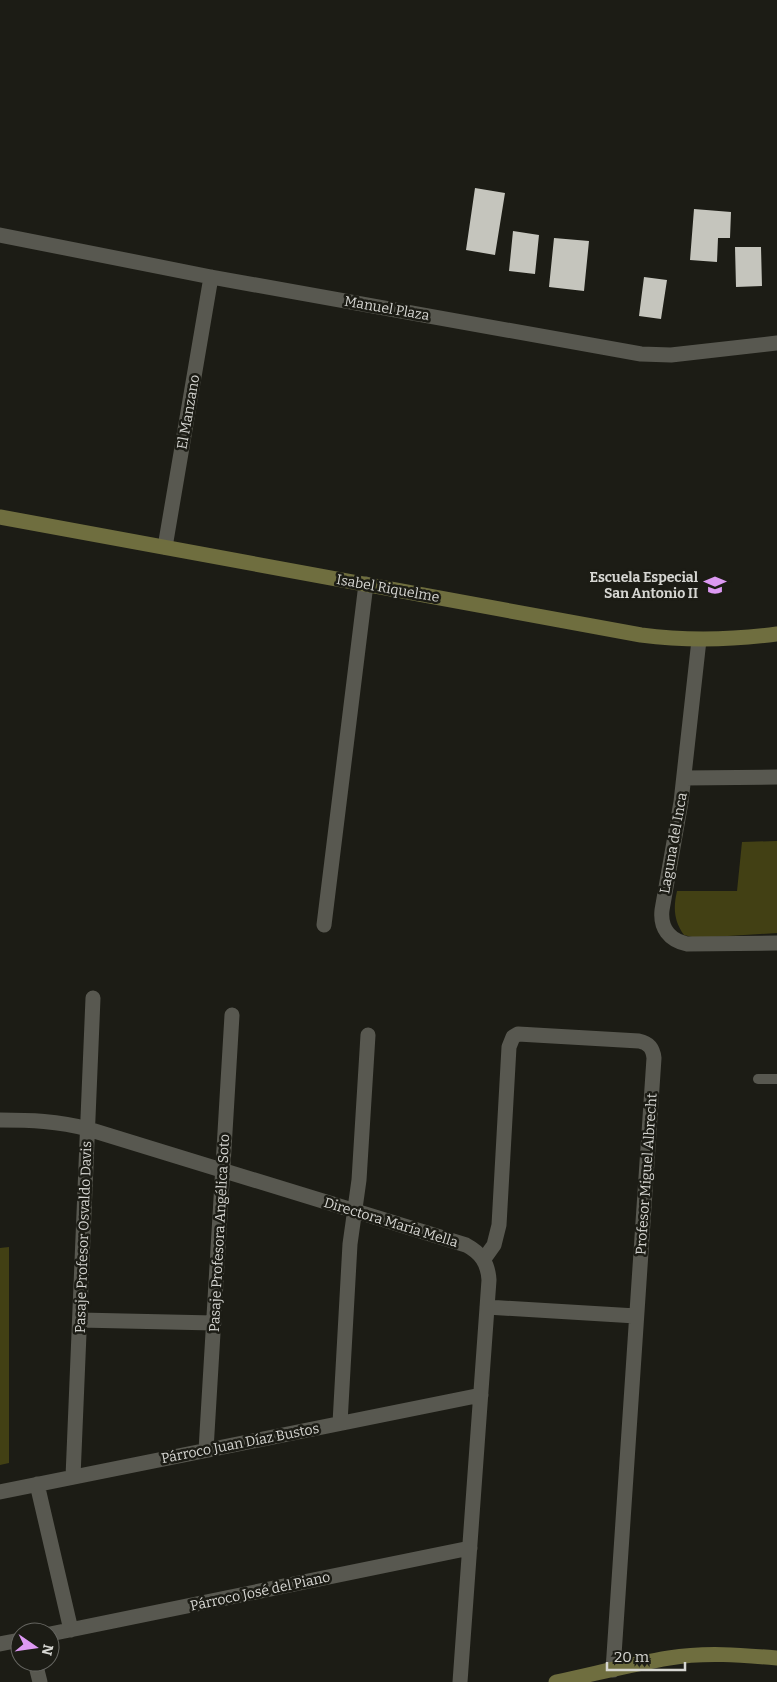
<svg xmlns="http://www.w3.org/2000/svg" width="777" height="1682" viewBox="0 0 777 1682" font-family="Bitter,serif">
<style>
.green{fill:#424014}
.building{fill:#c5c5bd}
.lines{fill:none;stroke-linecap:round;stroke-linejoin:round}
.lane{stroke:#585850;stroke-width:10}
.street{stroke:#585850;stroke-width:15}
.secondary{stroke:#6f6e3f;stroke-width:15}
.labels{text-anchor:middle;stroke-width:5;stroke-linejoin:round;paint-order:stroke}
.street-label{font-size:14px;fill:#d6d6d2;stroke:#1c1c15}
.poi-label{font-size:14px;font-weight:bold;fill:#d6d6d2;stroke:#1c1c15;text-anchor:end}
</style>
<rect width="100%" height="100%" fill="#1c1c15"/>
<path class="green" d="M 777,841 L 777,933 L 696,938 L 684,935 C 674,921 673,908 677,891 L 737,891 L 742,842 Z
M 9,1247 L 9,1463 L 0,1465 L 0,1248 Z"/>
<path class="building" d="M 475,188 L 505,193 L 495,255 L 466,250 Z
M 694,209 L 731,212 L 730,238 L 718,238 L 717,262 L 690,260 Z
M 513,231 L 539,235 L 535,274 L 509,271 Z
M 554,238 L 589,241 L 584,291 L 549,287 Z
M 735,247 L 761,247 L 762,286 L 736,287 Z
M 644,277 L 667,280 L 661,319 L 639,316 Z"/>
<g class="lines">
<path class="lane" d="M 758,1079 L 777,1079"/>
<path class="street" d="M 0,235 L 211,277 L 641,354 L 671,355 L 777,343
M 165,547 L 211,277
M 699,640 L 681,802 L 662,910 C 660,928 669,940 687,944 L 777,943
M 684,778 L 777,777
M 324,925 L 366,584
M 0,1120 C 30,1120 58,1121 88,1129 L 466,1245 C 481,1253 488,1263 489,1280 L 460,1682
M 484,1259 L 494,1245 L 499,1225 L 509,1047 L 513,1037 L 518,1034 L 639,1041 C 649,1043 653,1048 654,1058 L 613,1670
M 487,1307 L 636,1316
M 80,1320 L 214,1323
M 340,1423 L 350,1244 L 359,1180 L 368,1035
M 206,1450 L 232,1015
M 73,1477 L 93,998
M 37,1484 L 71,1630
M 0,1492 L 481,1395
M 50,1634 L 470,1548
M 0,1644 L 20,1640
M 35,1662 L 40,1682"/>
<path class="secondary" d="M 0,517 L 641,635 C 687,641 731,640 777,634
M 556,1682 C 594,1674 632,1664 669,1658 C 705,1652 741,1655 777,1658"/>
</g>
<defs>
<g id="school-bare" transform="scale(1.725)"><path d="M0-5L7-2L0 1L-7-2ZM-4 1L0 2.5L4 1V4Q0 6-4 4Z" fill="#dd99f3" stroke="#1c1c15" stroke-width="2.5" paint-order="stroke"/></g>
</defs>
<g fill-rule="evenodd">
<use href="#school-bare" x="715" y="585"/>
</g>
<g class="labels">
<g class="street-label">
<text transform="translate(387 308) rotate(10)" y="5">Manuel Plaza</text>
<text transform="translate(188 412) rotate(-80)" y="5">El Manzano</text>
<text transform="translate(388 588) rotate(10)" y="5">Isabel Riquelme</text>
<text transform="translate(673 843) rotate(-80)" y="5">Laguna del Inca</text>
<text transform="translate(646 1174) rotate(-86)" y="5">Profesor Miguel Albrecht</text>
<text transform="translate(391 1222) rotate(17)" y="5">Directora María Mella</text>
<text transform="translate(219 1233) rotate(-87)" y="5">Pasaje Profesora Angélica Soto</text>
<text transform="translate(83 1237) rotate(-88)" y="5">Pasaje Profesor Osvaldo Davis</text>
<text transform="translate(240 1443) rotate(-11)" y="5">Párroco Juan Díaz Bustos</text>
<text transform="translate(260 1591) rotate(-12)" y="5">Párroco José del Piano</text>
</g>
<g class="poi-label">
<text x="698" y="582">Escuela Especial<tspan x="698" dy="16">San Antonio II</tspan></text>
</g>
</g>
<g transform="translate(35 1647) rotate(103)"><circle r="24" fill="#1c1c15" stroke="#666661"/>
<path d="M0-4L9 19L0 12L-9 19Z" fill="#dd99f3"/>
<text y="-8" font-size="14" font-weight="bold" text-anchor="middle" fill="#d6d6d2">N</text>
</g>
<path d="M607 1662v8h78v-8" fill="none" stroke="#d6d6d2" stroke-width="2.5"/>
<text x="614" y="1662" font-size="15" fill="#d6d6d2" stroke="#1c1c15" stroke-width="4" paint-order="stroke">20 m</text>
</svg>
